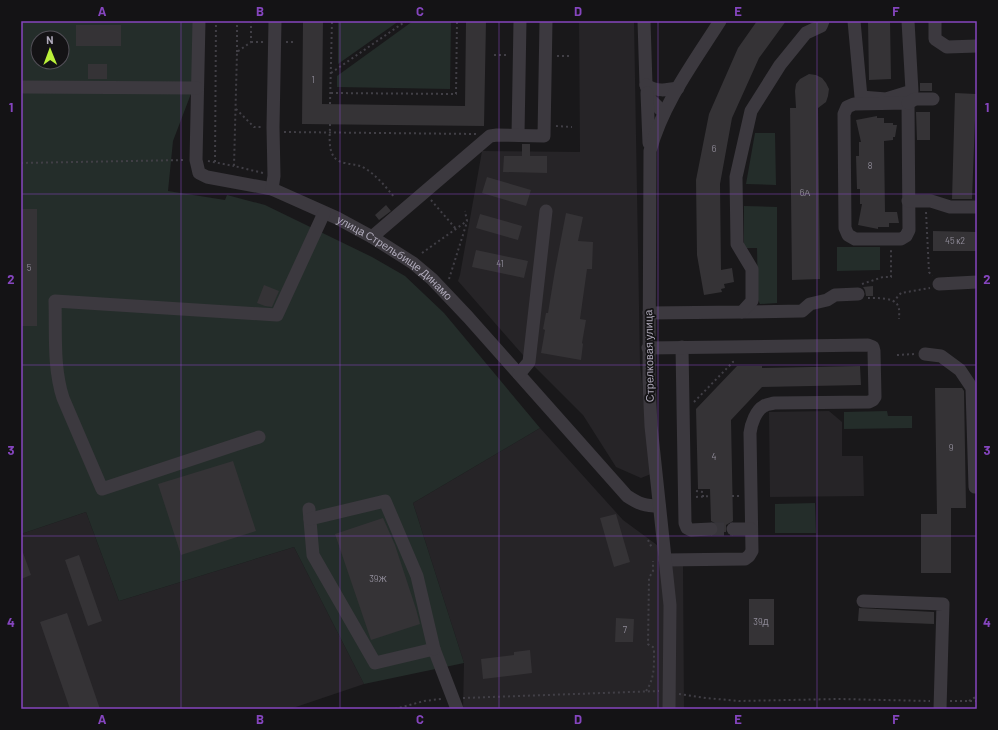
<svg xmlns="http://www.w3.org/2000/svg" width="998" height="730" viewBox="0 0 998 730" font-family="Barlow,sans-serif">
<style>
.built{fill:#262427}
.green{fill:#242d2a;fill-rule:evenodd}
.building{fill:#353336}
.lines{fill:none;stroke-linecap:round;stroke-linejoin:round}
.minor-tunnel{stroke:#37353a;stroke-width:13;stroke-dasharray:13 6;stroke-linecap:butt}
.path{stroke:#413f46;stroke-width:2;stroke-dasharray:2 3;stroke-linecap:butt}
.minor{stroke:#3c393f;stroke-width:13}
.grid{fill:none;stroke:#8545be;stroke-width:1;stroke-opacity:0.55}
.labels{text-anchor:middle;stroke-width:3.5;stroke-linejoin:round;paint-order:stroke}
.number-label{font-size:9px;fill:#908c99}
.street-label{font-size:11px;fill:#afaaba;stroke:#141315}
.neatline{fill:none;stroke:#8545be;stroke-width:1.5}
.grid-label{font-size:13px;text-anchor:middle;font-weight:bold;fill:#8545be}
</style>
<rect width="100%" height="100%" fill="#19181a"/>
<path class="built" d="M 579,21 L 634,21 L 640,364 L 651,474 L 641,478 L 616,467 L 583,415 L 523,355 L 458,281 L 460,275 L 482,151 L 580,152 Z
M 829,411 L 842,422 L 842,456 L 863,456 L 864,496 L 770,497 L 769,412 Z
M 540,428 L 623,520 L 657,545 L 675,565 L 683,566 L 684,709 L 463,709 L 464,663 L 413,503 Z
M 86,512 L 119,601 L 294,547 L 364,684 L 290,709 L 21,709 L 21,534 Z"/>
<path class="green" d="M 21,21 L 201,21 L 200,70 L 173,141 L 168,191 L 225,200 L 227,195 L 265,205 L 372,257 L 405,276 L 444,313 L 540,428 L 413,503 L 464,663 L 364,684 L 294,547 L 119,601 L 86,512 L 21,534 ZM 38,38 L 62,38 L 62,62 L 38,62 Z
M 338,21 L 399,21 L 338,64 Z
M 413,21 L 451,21 L 450,89 L 337,87 L 337,76 Z
M 755,133 L 775,133 L 776,185 L 746,184 Z
M 744,206 L 777,207 L 777,303 L 760,304 L 758,300 L 757,248 L 744,248 Z
M 837,247 L 880,247 L 880,270 L 837,271 Z
M 887,411 L 888,416 L 912,416 L 912,428 L 844,429 L 844,412 Z
M 815,503 L 816,533 L 775,533 L 775,504 Z"/>
<path class="building" d="M 303,21 L 323,21 L 322,104 L 465,106 L 466,21 L 486,21 L 484,126 L 302,124 Z
M 757,21 L 786,21 L 759,58 L 732,118 L 720,184 L 721,270 L 732,268 L 734,282 L 724,284 L 725,288 L 721,289 L 722,292 L 704,295 L 697,255 L 696,180 L 709,114 L 738,48 Z
M 868,21 L 890,21 L 891,79 L 869,80 Z
M 76,25 L 121,25 L 121,46 L 76,46 Z
M 88,64 L 107,64 L 107,79 L 88,79 Z
M 809,74 L 816,75 L 822,78 L 826,83 L 829,89 L 828,96 L 826,102 L 818,108 L 820,279 L 792,280 L 790,108 L 796,108 L 795,91 L 796,84 L 800,79 Z
M 920,83 L 932,83 L 932,91 L 920,91 Z
M 955,93 L 976,94 L 972,199 L 952,199 Z
M 916,112 L 930,112 L 930,140 L 917,140 Z
M 877,116 L 877,118 L 884,118 L 884,123 L 893,123 L 893,125 L 897,125 L 895,137 L 893,137 L 893,140 L 884,141 L 885,212 L 897,212 L 899,223 L 889,223 L 889,227 L 878,227 L 878,229 L 858,225 L 862,204 L 860,204 L 860,189 L 857,189 L 856,156 L 859,156 L 859,142 L 861,142 L 856,120 Z
M 522,144 L 530,144 L 530,156 L 547,156 L 547,173 L 503,172 L 504,156 L 522,156 Z
M 487,177 L 531,190 L 526,206 L 482,193 Z
M 386,205 L 391,211 L 379,220 L 375,215 Z
M 21,209 L 37,209 L 37,326 L 21,326 Z
M 566,213 L 583,217 L 578,241 L 593,242 L 592,269 L 587,269 L 580,319 L 586,320 L 582,343 L 583,344 L 581,360 L 541,353 L 545,330 L 543,329 L 546,313 L 548,313 L 555,270 Z
M 480,214 L 522,226 L 518,240 L 476,228 Z
M 933,231 L 977,232 L 977,251 L 933,251 Z
M 476,250 L 528,261 L 524,278 L 472,267 Z
M 264,285 L 279,291 L 272,307 L 265,306 L 257,303 Z
M 873,286 L 873,296 L 866,296 L 865,290 L 863,287 Z
M 737,366 L 762,366 L 762,368 L 860,366 L 861,385 L 762,387 L 731,420 L 733,521 L 726,525 L 726,532 L 718,532 L 719,528 L 717,524 L 711,521 L 710,489 L 698,489 L 696,409 Z
M 935,388 L 962,388 L 964,391 L 966,508 L 951,508 L 951,573 L 921,573 L 921,514 L 937,514 Z
M 233,461 L 256,531 L 181,555 L 158,484 Z
M 616,514 L 630,562 L 614,567 L 600,518 Z
M 383,518 L 395,545 L 416,609 L 420,624 L 371,640 L 335,534 Z
M 21,550 L 22,550 L 31,575 L 21,579 Z
M 79,555 L 102,621 L 88,626 L 65,560 Z
M 749,599 L 774,599 L 774,645 L 749,645 Z
M 859,608 L 934,612 L 934,624 L 858,621 Z
M 67,613 L 100,709 L 70,709 L 40,622 Z
M 616,618 L 634,619 L 633,642 L 615,642 Z
M 530,650 L 532,673 L 483,679 L 481,659 L 514,655 L 514,652 Z"/>
<g class="lines">
<path class="minor-tunnel" d="M 711,529 L 733,529"/>
<path class="path" d="M 251,21 L 251,42 L 237,52 L 234,166 L 263,173
M 251,42 L 264,42
M 286,42 L 296,42
M 237,52 L 237,21
M 494,55 L 508,55
M 557,56 L 572,56
M 331,73 L 406,21
M 331,93 L 456,94 L 457,21
M 330,104 L 332,21
M 236,109 L 254,127 L 262,127
M 330,124 C 330,139 326,160 345,163 C 352,165 359,164 366,169 C 377,176 386,187 394,197
M 556,126 L 572,127
M 284,132 L 476,134
M 208,161 L 234,166
M 215,162 L 216,21
M 21,163 L 186,160
M 431,200 L 456,229
M 926,212 L 929,272 L 932,276
M 422,253 L 467,221 L 465,211
M 449,279 L 467,222
M 862,284 L 883,277 L 891,277 L 891,250
M 868,298 C 876,298 895,297 898,306 C 900,310 899,315 899,319
M 893,302 L 901,293 L 930,288
M 897,355 L 915,354
M 694,402 L 733,362 L 732,358
M 696,491 L 703,492 L 703,497
M 732,496 L 740,496
M 696,497 L 710,496
M 648,540 L 652,548
M 646,691 C 655,678 654,665 654,649 L 653,647 L 650,646 L 648,644 L 649,578 L 653,571 L 653,561
M 679,694 L 706,698 L 739,701 L 839,699 L 930,701
M 463,698 L 659,691
M 950,701 L 977,701
M 969,701 L 977,696
M 395,709 L 424,701 L 441,699"/>
<g class="minor">
<path id="s1" d="M 199,21 L 196,160 L 199,173 L 207,177 L 272,189 L 337,218 L 372,237 L 413,263 L 432,279 L 468,317 L 627,496 C 639,504 645,506 659,506"/>
<path d="M 644,21 L 646,85 L 650,99 L 664,113"/>
<path d="M 854,21 L 861,97 L 886,99 L 912,91 L 908,21"/>
<path d="M 935,21 L 935,39 L 947,47 L 977,46"/>
<path d="M 646,85 C 656,92 667,90 678,88"/>
<path d="M 22,87 L 197,88"/>
<path d="M 647,93 L 649,143"/>
<path d="M 908,103 L 909,230 L 906,236 L 901,239 L 855,239 L 848,235 L 845,228 L 844,114 L 847,107 L 854,104 Z"/>
<path d="M 908,103 L 915,99 L 933,99"/>
<path d="M 518,135 L 520,21"/>
<path d="M 272,189 L 274,176 L 273,127 L 275,21"/>
<path d="M 908,201 L 931,201 L 950,207 L 977,207"/>
<path d="M 372,237 L 490,136 L 497,135 L 544,136 L 546,21"/>
<path d="M 939,284 L 977,282"/>
<path d="M 742,312 L 802,311 L 810,304 L 827,300 L 835,295 L 858,294"/>
<path d="M 649,313 L 742,312 L 752,301 L 752,269 L 737,244 L 736,177 L 751,111 L 780,65 L 806,33 L 821,26 L 823,21"/>
<path d="M 682,347 L 685,523 L 687,528 L 691,530 L 711,529"/>
<path d="M 648,348 L 868,345 L 873,347 L 874,351 L 875,397 L 873,400 L 869,402 L 774,403 C 771,404 767,404 764,406 C 756,410 751,424 750,433 L 752,551 L 749,556 L 745,559 L 665,560"/>
<path d="M 925,354 L 941,356 L 960,370 L 972,388 L 975,487 L 977,487"/>
<path d="M 519,374 L 529,362 L 546,211"/>
<path d="M 259,437 L 102,489 L 63,398 C 53,367 56,333 55,301 L 277,315 L 324,213"/>
<path d="M 309,509 L 313,555 L 375,663 L 434,649 L 457,709"/>
<path d="M 310,519 L 385,501 L 417,576 L 434,649"/>
<path d="M 733,529 L 751,529"/>
<path d="M 863,601 L 943,604 L 940,709"/>
<path d="M 669,709 L 670,605 L 651,426 L 649,382 L 650,151 C 663,103 694,62 720,21"/>
</g>
</g>
<path class="grid" d="M 181,21 L 181,709M 340,21 L 340,709M 499,21 L 499,709M 658,21 L 658,709M 817,21 L 817,709M 21,194 L 977,194M 21,365 L 977,365M 21,536 L 977,536"/>
<g class="labels">
<g class="number-label">
<text x="313" y="83">1</text>
<text x="714" y="152">6</text>
<text x="870" y="169">8</text>
<text x="805" y="196">6А</text>
<text x="955" y="244">45 к2</text>
<text x="500" y="267">41</text>
<text x="29" y="271">5</text>
<text x="951" y="451">9</text>
<text x="714" y="460">4</text>
<text x="378" y="582">39Ж</text>
<text x="761" y="625">39Д</text>
<text x="625" y="633">7</text>
</g>
<g class="street-label">
<text dy="4" stroke="none"><textPath href="#s1" startOffset="369">улица Стрельбище Динамо</textPath></text>
<text transform="translate(649 356) rotate(-91)" y="4">Стрелковая улица</text>
</g>
</g>
<rect width="998" height="730" fill="none" stroke="#141315" stroke-width="44"/>
<g transform="translate(50 50) rotate(359)"><circle r="19" fill="#141315" stroke="#524f57"/>
<path d="M0-3L7 15L0 10L-7 15Z" fill="#bbf03a"/>
<text y="-6" font-size="11" font-weight="bold" text-anchor="middle" fill="#afaaba">N</text>
</g>
<rect x="22" y="22" width="954" height="686" class="neatline"/>
<g class="grid-label">
<text x="102" y="16">A</text>
<text x="260" y="16">B</text>
<text x="420" y="16">C</text>
<text x="578" y="16">D</text>
<text x="738" y="16">E</text>
<text x="896" y="16">F</text>
<text x="11" y="112">1</text>
<text x="987" y="112">1</text>
<text x="11" y="284">2</text>
<text x="987" y="284">2</text>
<text x="11" y="455">3</text>
<text x="987" y="455">3</text>
<text x="11" y="627">4</text>
<text x="987" y="627">4</text>
<text x="102" y="724">A</text>
<text x="260" y="724">B</text>
<text x="420" y="724">C</text>
<text x="578" y="724">D</text>
<text x="738" y="724">E</text>
<text x="896" y="724">F</text>
</g>
</svg>
